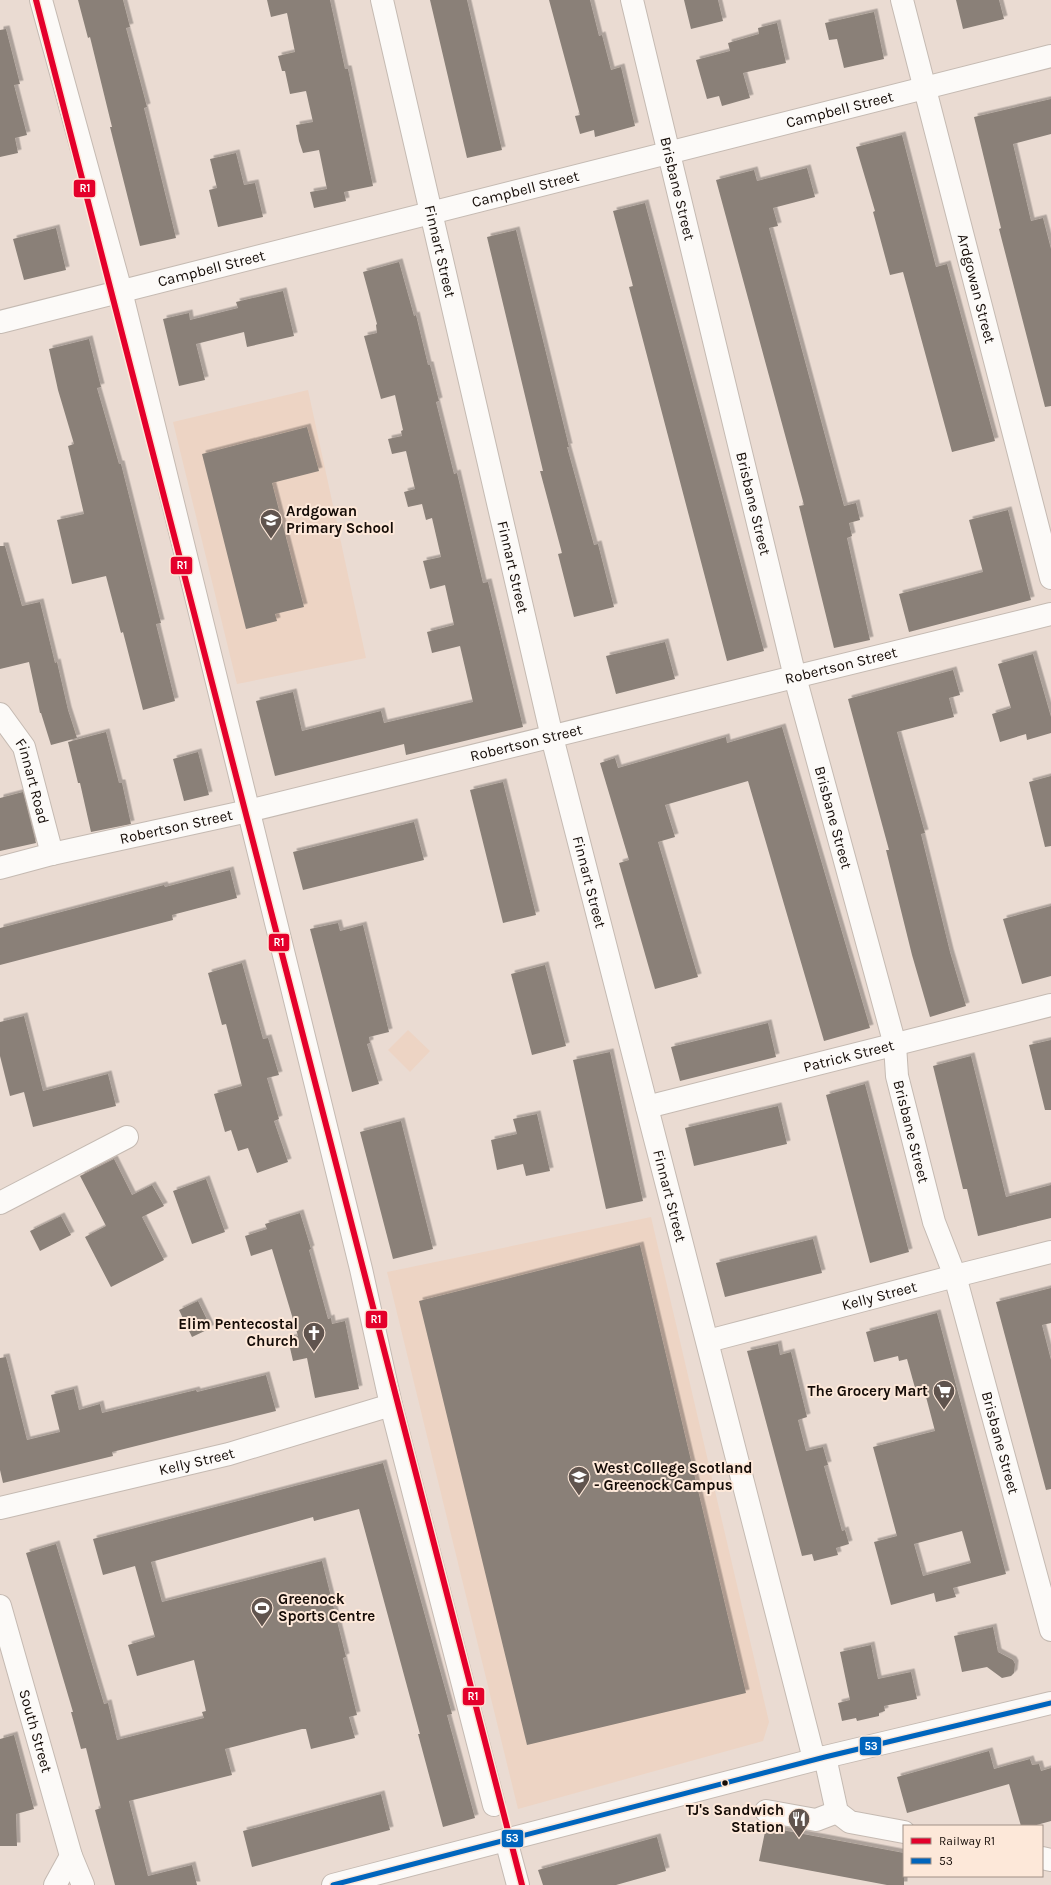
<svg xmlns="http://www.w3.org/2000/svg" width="1051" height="1885" viewBox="0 0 1051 1885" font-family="Karla,sans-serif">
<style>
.built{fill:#edd4c4}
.building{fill:#8a8078;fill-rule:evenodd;filter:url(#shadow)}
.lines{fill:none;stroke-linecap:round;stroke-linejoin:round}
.street-casing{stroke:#c5bab2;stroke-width:24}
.street{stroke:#fcfaf8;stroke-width:22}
.bus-1-casing{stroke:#fde8d9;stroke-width:8}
.bus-1{stroke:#0065bd;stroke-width:5}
.rail-1-casing{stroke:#fde8d9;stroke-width:9}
.rail-1{stroke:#e4002b;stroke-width:6}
.bus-dot{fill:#150c07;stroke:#fde8d9;stroke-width:1.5}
.labels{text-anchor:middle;stroke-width:4;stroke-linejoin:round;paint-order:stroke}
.street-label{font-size:15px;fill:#150c07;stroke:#fde8d9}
.poi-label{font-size:15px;font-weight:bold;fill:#150c07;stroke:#fde8d9;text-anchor:start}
.line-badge{stroke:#fde8d9;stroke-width:1.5}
.badge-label{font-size:11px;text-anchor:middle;font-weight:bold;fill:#fff}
</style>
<defs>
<filter id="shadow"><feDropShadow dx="3.5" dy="-3.5" stdDeviation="0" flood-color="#0004"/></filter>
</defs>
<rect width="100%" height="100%" fill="#eadbd2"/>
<path class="built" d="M 308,390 L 366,658 L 237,684 L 173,422 Z
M 408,1030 L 430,1051 L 410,1072 L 388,1050 Z
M 651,1217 L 769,1722 L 763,1741 L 518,1809 L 387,1272 Z"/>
<path class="building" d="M 78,0 L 123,0 L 130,27 L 126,28 L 147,107 L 144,108 L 176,238 L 140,246 L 110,127 L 112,127 L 90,37 L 88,38 Z
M 267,0 L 330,0 L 345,69 L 348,69 L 373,186 L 344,192 L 346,201 L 314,208 L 310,192 L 327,189 L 319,150 L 303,153 L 299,141 L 296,125 L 313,122 L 306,91 L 290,94 L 285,71 L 282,71 L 278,56 L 295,52 L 287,13 L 271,17 Z
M 430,0 L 467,0 L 502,150 L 467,158 Z
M 549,0 L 590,0 L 599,36 L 602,35 L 611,70 L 621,67 L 635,126 L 595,137 L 594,130 L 580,134 L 575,116 L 580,115 Z
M 684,0 L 718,0 L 723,21 L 691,29 Z
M 956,0 L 999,0 L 1004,19 L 963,29 Z
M 874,12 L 884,59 L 844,68 L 837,39 L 829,40 L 825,23 Z
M 777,23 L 786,63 L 743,73 L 750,98 L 722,106 L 719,96 L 707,99 L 696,60 L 730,51 L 728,43 L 759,34 L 758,28 Z
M 6,29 L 20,84 L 14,85 L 27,135 L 15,138 L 18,153 L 0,157 L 0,30 Z
M 1051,99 L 1051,134 L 1013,144 L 1031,221 L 1043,218 L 1051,249 L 1051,406 L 1045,407 L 999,229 L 1001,228 L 974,117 Z
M 902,135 L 936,267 L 947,264 L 995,441 L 952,452 L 903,272 L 890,275 L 873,212 L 875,211 L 856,147 Z
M 236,153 L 244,185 L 255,183 L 263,217 L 218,227 L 209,190 L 217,188 L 210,159 Z
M 807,168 L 815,197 L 773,208 L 778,226 L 769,228 L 844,506 L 856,503 L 860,520 L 849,523 L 852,536 L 847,538 L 870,640 L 834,648 L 799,506 L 804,505 L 716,180 L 754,170 L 757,181 Z
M 645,203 L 764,651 L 727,661 L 629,287 L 633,286 L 613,211 Z
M 56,228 L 66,270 L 24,280 L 13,239 Z
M 516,230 L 569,447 L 567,447 L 594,545 L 598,544 L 614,607 L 574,617 L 558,554 L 562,553 L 540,471 L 543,471 L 487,237 Z
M 399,262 L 414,316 L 416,315 L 428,365 L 430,365 L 439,401 L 436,402 L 454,474 L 457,473 L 483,583 L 488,582 L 523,727 L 406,755 L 404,744 L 275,776 L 256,701 L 293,692 L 302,731 L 381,711 L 384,723 L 473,702 L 460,646 L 432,653 L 427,632 L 454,625 L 445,585 L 430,589 L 423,561 L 441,557 L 432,518 L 426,520 L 422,504 L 408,507 L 404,492 L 415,489 L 406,451 L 392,454 L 388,439 L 402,436 L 401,431 L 403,430 L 395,395 L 381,399 L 364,336 L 377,333 L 376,325 L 377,324 L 363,272 Z
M 283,291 L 294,336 L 247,347 L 244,332 L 196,344 L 205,380 L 179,386 L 163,319 L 189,313 L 190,320 L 238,308 L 236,302 Z
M 89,339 L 101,387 L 97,388 L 119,464 L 121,464 L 161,623 L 156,624 L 175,701 L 143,710 L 123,632 L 121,633 L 106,576 L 72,584 L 57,520 L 84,514 L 68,446 L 74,444 L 58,390 L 49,349 Z
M 307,427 L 319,471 L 272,483 L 304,607 L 275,614 L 277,621 L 246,629 L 202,454 Z
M 1008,510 L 1031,600 L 909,632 L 899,594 L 983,572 L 969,520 Z
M 0,546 L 5,546 L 22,606 L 40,602 L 55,663 L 57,662 L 68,710 L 77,738 L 51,745 L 41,713 L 40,713 L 29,662 L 0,669 Z
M 665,642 L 675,679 L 616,694 L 606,656 Z
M 1033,654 L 1051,717 L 1051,733 L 1027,740 L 1026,734 L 1000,742 L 992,714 L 1011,708 L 998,664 Z
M 953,670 L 960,695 L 949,698 L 954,717 L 897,732 L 925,833 L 921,834 L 950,952 L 966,1006 L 930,1017 L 912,955 L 886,850 L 889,850 L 848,699 Z
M 782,727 L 870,1028 L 824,1041 L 748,781 L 665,805 L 675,837 L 658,842 L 698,977 L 655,989 L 619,863 L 629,860 L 600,763 L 615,758 L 618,768 L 726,737 L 727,743 Z
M 106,732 L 119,783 L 122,783 L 131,824 L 91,832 L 80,783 L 78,783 L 68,742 Z
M 198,752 L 209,795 L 184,801 L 173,759 Z
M 1051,776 L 1051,846 L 1045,847 L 1029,782 Z
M 503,782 L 536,915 L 503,923 L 470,790 Z
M 23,792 L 36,843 L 0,851 L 0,798 Z
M 414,822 L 424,860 L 303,890 L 293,852 Z
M 230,870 L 237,898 L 172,915 L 173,920 L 0,965 L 0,928 L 164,885 L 165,887 Z
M 1051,906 L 1051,976 L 1022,984 L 1003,919 Z
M 338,923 L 340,931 L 363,925 L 389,1032 L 369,1037 L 370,1043 L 367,1044 L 379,1084 L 352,1092 L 310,929 Z
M 242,963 L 263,1039 L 268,1038 L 279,1075 L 267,1078 L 279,1119 L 274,1121 L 288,1162 L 257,1173 L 248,1148 L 238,1151 L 231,1130 L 225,1132 L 214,1094 L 242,1086 L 226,1024 L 222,1025 L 208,973 Z
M 545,965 L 566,1046 L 532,1055 L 511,974 Z
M 24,1016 L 43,1091 L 108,1074 L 116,1106 L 33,1127 L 24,1092 L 10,1096 L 0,1056 L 0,1022 Z
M 768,1023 L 776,1057 L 680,1081 L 671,1047 Z
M 1051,1040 L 1051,1110 L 1045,1110 L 1029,1045 Z
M 610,1052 L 643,1201 L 606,1209 L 573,1060 Z
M 971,1056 L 1006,1197 L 1051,1185 L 1051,1218 L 978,1236 L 967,1189 L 963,1189 L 933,1066 Z
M 865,1084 L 909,1252 L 870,1263 L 826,1095 Z
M 778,1106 L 787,1144 L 694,1166 L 685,1128 Z
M 537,1114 L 550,1171 L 526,1176 L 523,1164 L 497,1170 L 491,1140 L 517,1134 L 513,1119 Z
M 401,1121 L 433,1249 L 393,1259 L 360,1132 Z
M 114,1159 L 132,1195 L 152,1185 L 164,1206 L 142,1217 L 164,1260 L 111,1287 L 85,1237 L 106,1226 L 80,1176 Z
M 206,1179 L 225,1232 L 192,1244 L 173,1191 Z
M 300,1213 L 311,1249 L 309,1250 L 328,1319 L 331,1318 L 332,1324 L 345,1321 L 359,1389 L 315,1398 L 307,1358 L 293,1361 L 288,1339 L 298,1336 L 272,1249 L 251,1256 L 245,1236 L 267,1229 L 265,1224 Z
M 61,1216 L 71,1235 L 40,1251 L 30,1231 Z
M 813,1239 L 822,1273 L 725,1297 L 716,1263 Z
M 640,1245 L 746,1693 L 527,1745 L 419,1301 Z
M 1051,1288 L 1051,1323 L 1042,1325 L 1051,1360 L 1051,1489 L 1046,1490 L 996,1302 Z
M 198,1301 L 211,1328 L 192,1337 L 179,1310 Z
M 937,1313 L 1006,1574 L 953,1588 L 956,1597 L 936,1602 L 934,1593 L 891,1605 L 874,1542 L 897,1536 L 873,1447 L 935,1431 L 925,1393 L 917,1395 L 907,1359 L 899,1361 L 898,1356 L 874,1362 L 866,1332 ZM 962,1531 L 971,1563 L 923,1576 L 914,1544 Z
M 778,1344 L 780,1355 L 791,1352 L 807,1417 L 798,1420 L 806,1451 L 823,1447 L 828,1465 L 824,1466 L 842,1531 L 845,1530 L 849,1544 L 836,1548 L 838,1555 L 814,1561 L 812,1554 L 802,1556 L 747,1351 Z
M 6,1357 L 27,1440 L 60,1432 L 51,1395 L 74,1389 L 79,1410 L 100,1404 L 102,1413 L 196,1390 L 197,1392 L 266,1375 L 276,1411 L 112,1452 L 113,1456 L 3,1483 L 0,1470 L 0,1358 Z
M 383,1463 L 452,1714 L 447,1715 L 475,1818 L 443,1827 L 418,1734 L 420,1734 L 359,1509 L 314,1521 L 313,1517 L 151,1562 L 162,1602 L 322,1561 L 346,1657 L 343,1658 L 357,1715 L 349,1717 L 355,1738 L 311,1749 L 306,1729 L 302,1729 L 225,1749 L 232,1775 L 129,1801 L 148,1876 L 192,1865 L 197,1885 L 115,1885 L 95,1810 L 101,1808 L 86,1748 L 81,1749 L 71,1712 L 73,1712 L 26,1553 L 56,1544 L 104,1704 L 108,1703 L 117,1740 L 204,1718 L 202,1712 L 206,1711 L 194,1660 L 137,1676 L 128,1645 L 155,1637 L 135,1566 L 103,1575 L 93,1539 Z
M 993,1627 L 998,1652 L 1013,1660 L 1015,1664 L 1014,1673 L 1011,1676 L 1002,1678 L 987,1667 L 962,1672 L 954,1636 Z
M 871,1645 L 878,1679 L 911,1672 L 917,1699 L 884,1706 L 885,1711 L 879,1713 L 879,1716 L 857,1721 L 856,1718 L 842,1721 L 838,1703 L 850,1700 L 840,1652 Z
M 14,1735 L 34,1809 L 16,1814 L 17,1846 L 0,1846 L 0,1739 Z
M 989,1751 L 994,1769 L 1030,1759 L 1032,1765 L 1039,1764 L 1041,1771 L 1051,1768 L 1051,1821 L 1033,1826 L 1021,1826 L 1009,1784 L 907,1813 L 897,1777 Z
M 381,1794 L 390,1830 L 252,1867 L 243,1831 Z
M 766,1827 L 904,1853 L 904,1885 L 887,1885 L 759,1861 Z
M 657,1837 L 666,1871 L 616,1885 L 543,1885 L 538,1870 Z"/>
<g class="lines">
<g class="street-casing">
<g id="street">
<path d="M 41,0 L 121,291 L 361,1269 L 391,1405 L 494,1805"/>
<path id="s1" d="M 382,0 L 552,737 L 814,1759"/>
<path id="s2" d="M 632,0 L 795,677 L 895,1045 L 897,1076 L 934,1222 L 955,1276 L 1051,1630"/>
<path id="s3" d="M 902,0 L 1051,578"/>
<path id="s4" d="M 0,322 L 1051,56"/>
<path id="s5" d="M 0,714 L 24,747 L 52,854"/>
<path id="s6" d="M 0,868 L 52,854 L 248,811 L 1051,614"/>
<path id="s7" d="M 647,1107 L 1051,1005"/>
<path d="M 0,1203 L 127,1137"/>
<path id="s8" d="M 708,1341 L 955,1276 L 1051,1252"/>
<path id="s9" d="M 0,1508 L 229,1454 L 391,1405"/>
<path id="s10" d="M 0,1606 L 71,1856 L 83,1885"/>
<path d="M 825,1757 L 837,1812 L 850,1822 L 904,1832"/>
<path d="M 766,1811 L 816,1820 L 837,1812"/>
<path d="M 506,1840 L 518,1885"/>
<path d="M 1042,1858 L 1051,1860"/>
<path d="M 55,1885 L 71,1856"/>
<path d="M 333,1885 L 825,1757 L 1051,1703"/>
</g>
</g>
<use href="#street" class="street"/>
<g class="bus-1-casing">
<path id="bus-1" d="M 333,1885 L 825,1757 L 1051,1703"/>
</g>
<use href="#bus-1" class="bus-1"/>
<g class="rail-1-casing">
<path id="rail-1" d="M 36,0 L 522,1885"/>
</g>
<use href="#rail-1" class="rail-1"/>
</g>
<defs>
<g id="school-pin" transform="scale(1.15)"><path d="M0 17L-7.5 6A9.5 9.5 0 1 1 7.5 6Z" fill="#60544e" stroke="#fde8d9"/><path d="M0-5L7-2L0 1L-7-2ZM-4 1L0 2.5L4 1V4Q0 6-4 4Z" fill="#fff"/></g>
<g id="church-pin" transform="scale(1.15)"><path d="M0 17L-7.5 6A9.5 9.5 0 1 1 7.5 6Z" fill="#60544e" stroke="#fde8d9"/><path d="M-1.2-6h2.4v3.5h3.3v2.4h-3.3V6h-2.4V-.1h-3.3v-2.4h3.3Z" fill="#fff"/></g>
<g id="supermarket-pin" transform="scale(1.15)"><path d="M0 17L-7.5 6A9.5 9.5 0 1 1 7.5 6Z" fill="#60544e" stroke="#fde8d9"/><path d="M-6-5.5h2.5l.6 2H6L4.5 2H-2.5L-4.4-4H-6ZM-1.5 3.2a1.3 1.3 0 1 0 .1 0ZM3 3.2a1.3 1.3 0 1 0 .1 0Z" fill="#fff"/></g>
<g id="university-pin" transform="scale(1.15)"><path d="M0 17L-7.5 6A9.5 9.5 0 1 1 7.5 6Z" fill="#60544e" stroke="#fde8d9"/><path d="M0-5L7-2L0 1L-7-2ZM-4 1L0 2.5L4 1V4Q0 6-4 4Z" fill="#fff"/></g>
<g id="stadium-pin" transform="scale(1.15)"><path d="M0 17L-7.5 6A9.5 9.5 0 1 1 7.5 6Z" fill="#60544e" stroke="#fde8d9"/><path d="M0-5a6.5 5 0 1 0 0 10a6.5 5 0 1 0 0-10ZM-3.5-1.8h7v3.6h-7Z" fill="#fff"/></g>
<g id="restaurant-pin" transform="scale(1.15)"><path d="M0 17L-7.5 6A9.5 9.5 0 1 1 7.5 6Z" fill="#60544e" stroke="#fde8d9"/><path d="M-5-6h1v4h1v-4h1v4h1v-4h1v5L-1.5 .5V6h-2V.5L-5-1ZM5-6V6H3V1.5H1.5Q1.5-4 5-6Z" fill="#fff"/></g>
</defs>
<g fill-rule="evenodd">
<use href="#school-pin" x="271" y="520"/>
<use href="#church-pin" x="314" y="1333"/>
<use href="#supermarket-pin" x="944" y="1391"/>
<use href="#university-pin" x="579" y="1477"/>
<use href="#stadium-pin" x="262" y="1608"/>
<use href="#restaurant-pin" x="799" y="1819"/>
</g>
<circle class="bus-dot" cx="725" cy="1783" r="3.5"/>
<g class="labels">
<g class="street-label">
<text dy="5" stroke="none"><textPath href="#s4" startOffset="866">Campbell Street</textPath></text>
<text dy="5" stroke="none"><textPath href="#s4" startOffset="542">Campbell Street</textPath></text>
<text dy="5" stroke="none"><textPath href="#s2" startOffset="194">Brisbane Street</textPath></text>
<text dy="5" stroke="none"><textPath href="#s1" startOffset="258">Finnart Street</textPath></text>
<text dy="5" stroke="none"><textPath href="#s4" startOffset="218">Campbell Street</textPath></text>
<text dy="5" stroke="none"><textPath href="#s3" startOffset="298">Ardgowan Street</textPath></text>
<text dy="5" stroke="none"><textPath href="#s2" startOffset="518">Brisbane Street</textPath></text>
<text dy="5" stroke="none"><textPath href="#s1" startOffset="582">Finnart Street</textPath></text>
<text dy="5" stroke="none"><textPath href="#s6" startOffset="865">Robertson Street</textPath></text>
<text dy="5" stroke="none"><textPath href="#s6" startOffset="541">Robertson Street</textPath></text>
<text dy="5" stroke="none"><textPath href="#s5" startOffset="76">Finnart Road</textPath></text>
<text dy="5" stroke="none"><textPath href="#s2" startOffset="842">Brisbane Street</textPath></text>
<text dy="5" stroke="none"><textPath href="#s6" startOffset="181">Robertson Street</textPath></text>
<text dy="5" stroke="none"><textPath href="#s1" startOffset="906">Finnart Street</textPath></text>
<text dy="5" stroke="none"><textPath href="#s7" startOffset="208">Patrick Street</textPath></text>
<text dy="5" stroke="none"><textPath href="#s2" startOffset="1166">Brisbane Street</textPath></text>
<text dy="5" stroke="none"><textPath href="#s1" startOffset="1230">Finnart Street</textPath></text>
<text dy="5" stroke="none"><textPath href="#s8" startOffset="177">Kelly Street</textPath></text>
<text dy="5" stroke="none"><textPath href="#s2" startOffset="1490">Brisbane Street</textPath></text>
<text dy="5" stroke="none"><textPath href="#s9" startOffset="202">Kelly Street</textPath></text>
<text dy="5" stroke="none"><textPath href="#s10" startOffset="130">South Street</textPath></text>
</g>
<g class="poi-label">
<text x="286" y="516">Ardgowan<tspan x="286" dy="17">Primary School</tspan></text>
<text x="298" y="1329" text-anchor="end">Elim Pentecostal<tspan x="298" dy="17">Church</tspan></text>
<text x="928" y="1396" text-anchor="end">The Grocery Mart</text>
<text x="594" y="1473">West College Scotland<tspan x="594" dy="17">- Greenock Campus</tspan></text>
<text x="278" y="1604">Greenock<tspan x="278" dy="17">Sports Centre</tspan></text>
<text x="784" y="1815" text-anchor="end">TJ's Sandwich<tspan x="784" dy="17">Station</tspan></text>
</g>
</g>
<g class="line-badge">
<rect x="73" y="179" width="23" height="19" rx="4" fill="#e4002b"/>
<rect x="170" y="556" width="23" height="19" rx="4" fill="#e4002b"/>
<rect x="268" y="933" width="22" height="19" rx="4" fill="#e4002b"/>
<rect x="365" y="1310" width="23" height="19" rx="4" fill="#e4002b"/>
<rect x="462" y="1687" width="23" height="19" rx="4" fill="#e4002b"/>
<rect x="859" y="1736" width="23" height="20" rx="4" fill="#0065bd"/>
<rect x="501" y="1829" width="23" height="19" rx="4" fill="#0065bd"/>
</g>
<g class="badge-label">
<text x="85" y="192">R1</text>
<text x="182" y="569">R1</text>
<text x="279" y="946">R1</text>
<text x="376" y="1323">R1</text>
<text x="473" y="1700">R1</text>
<text x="871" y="1750">53</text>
<text x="512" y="1842">53</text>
</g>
<rect x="903" y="1825" width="140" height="52" fill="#fde8d9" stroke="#a09085"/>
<rect x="911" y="1838" width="20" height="6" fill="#e4002b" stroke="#a09085"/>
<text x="939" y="1845" font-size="12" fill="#150c07">Railway R1</text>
<rect x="911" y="1858" width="20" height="6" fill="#0065bd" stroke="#a09085"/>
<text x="939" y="1865" font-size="12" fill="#150c07">53</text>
</svg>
